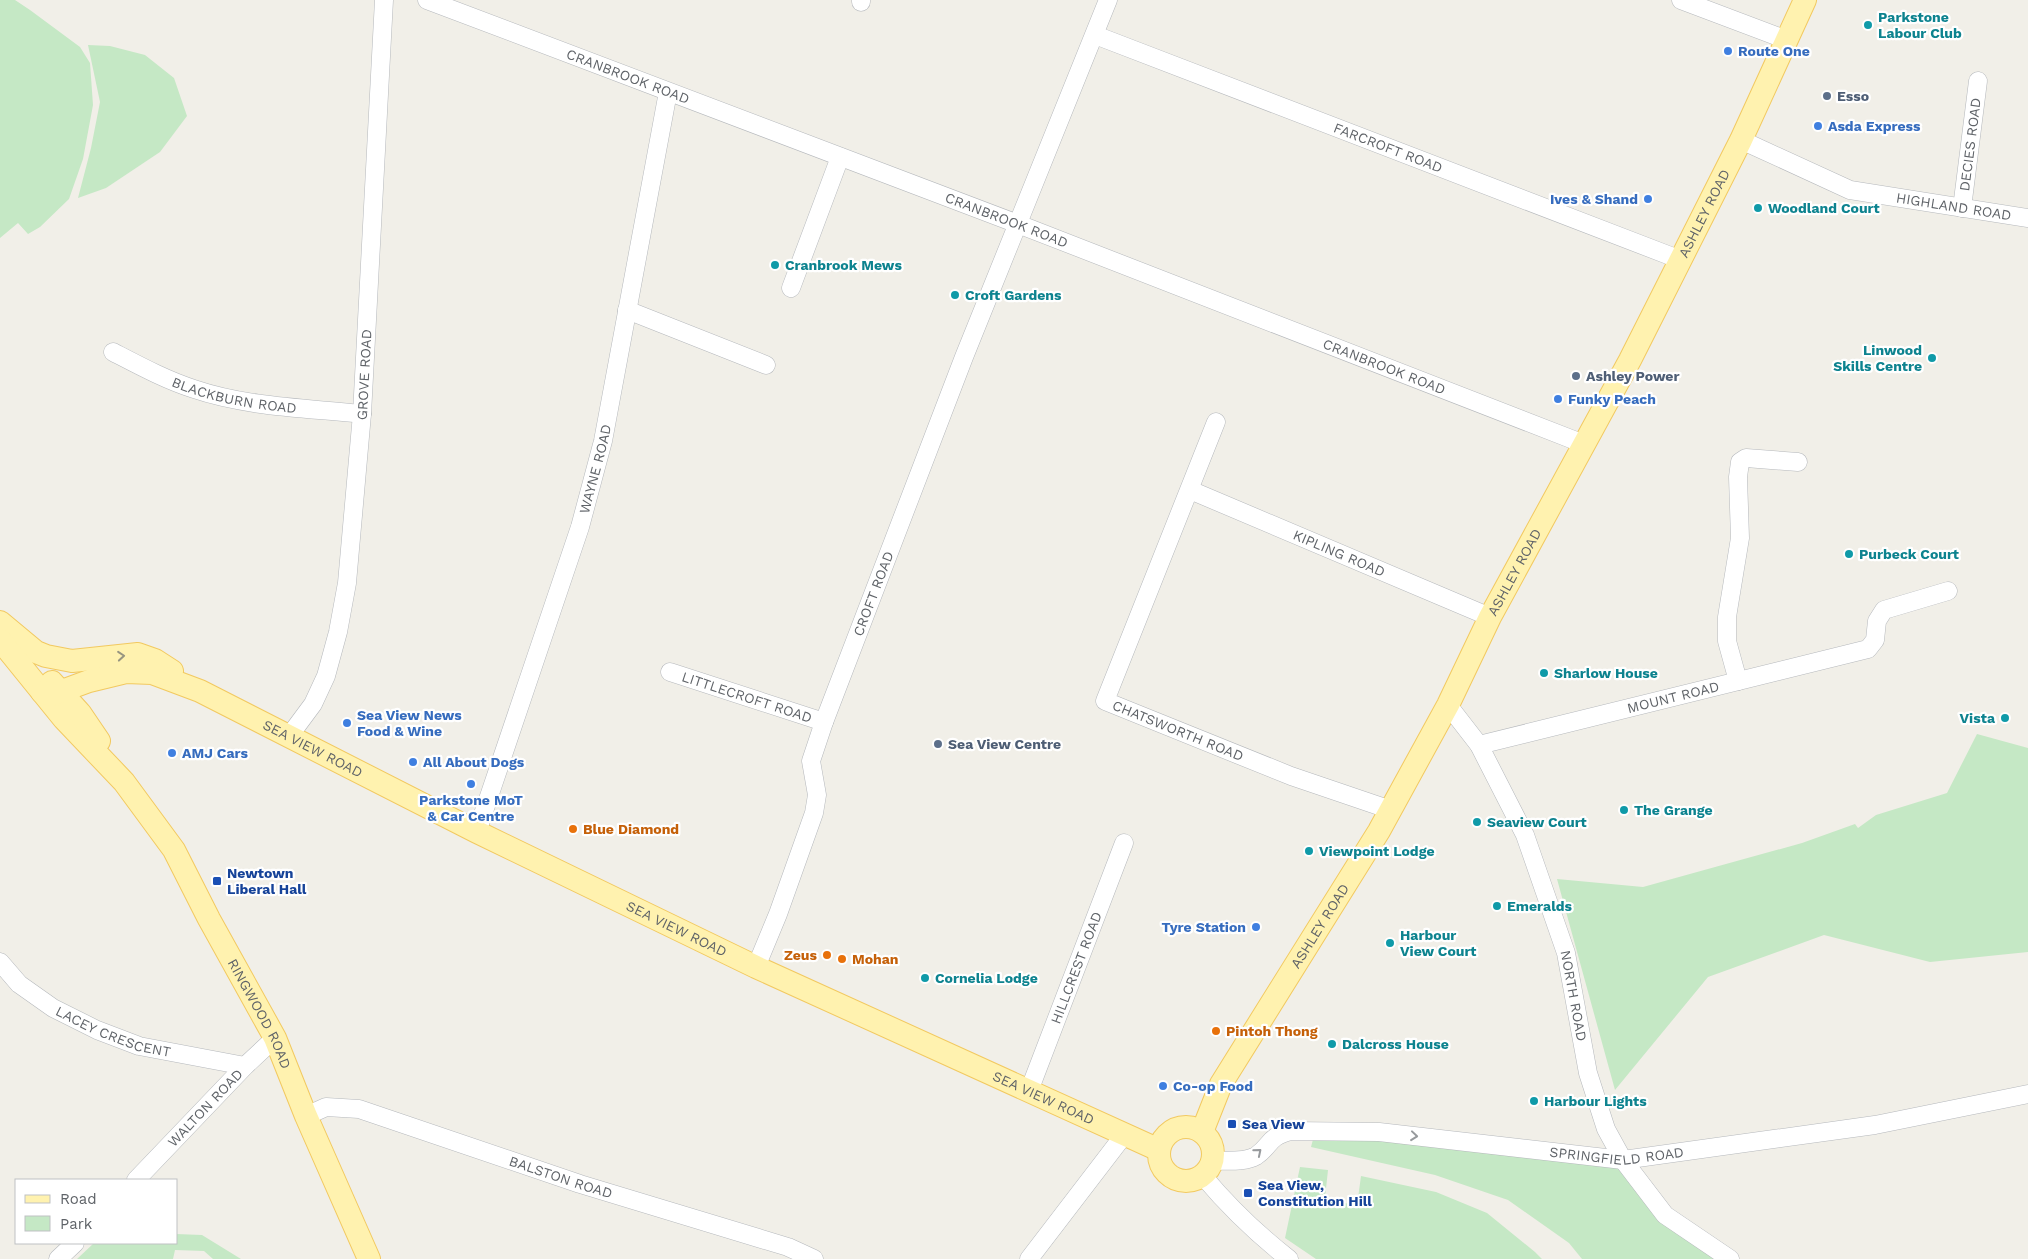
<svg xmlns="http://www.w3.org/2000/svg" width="2028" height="1259" viewBox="0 0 2028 1259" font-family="'Work Sans',sans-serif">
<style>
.green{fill:#c5e8c5}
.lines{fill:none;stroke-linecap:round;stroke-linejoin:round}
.minor-casing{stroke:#b5b8bc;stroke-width:19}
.major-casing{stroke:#f2c960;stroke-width:24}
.minor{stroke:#fff;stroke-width:18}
.major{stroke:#fff2af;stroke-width:22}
.oneway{stroke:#979581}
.oneway2{stroke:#979a9d}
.culture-dot{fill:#0f9aa8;stroke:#fff;stroke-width:2}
.shop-dot{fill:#3f7fe0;stroke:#fff;stroke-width:2}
.service-dot{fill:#5c6f8a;stroke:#fff;stroke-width:2}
.food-dot{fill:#e8710a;stroke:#fff;stroke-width:2}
.transit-dot{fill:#1a4fb4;stroke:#fff;stroke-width:2}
.labels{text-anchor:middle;stroke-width:4.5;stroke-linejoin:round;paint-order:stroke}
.culture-label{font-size:14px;font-weight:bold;fill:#0d838f;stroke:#fff;text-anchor:start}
.shop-label{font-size:14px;font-weight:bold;fill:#366cbe;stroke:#fff;text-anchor:start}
.street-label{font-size:14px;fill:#5f6368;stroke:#fff}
.service-label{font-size:14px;font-weight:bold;fill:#4e5e75;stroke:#fff;text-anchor:start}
.food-label{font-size:14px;font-weight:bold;fill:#c56008;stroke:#fff;text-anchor:start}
.transit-label{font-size:14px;font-weight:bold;fill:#164399;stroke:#fff;text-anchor:start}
</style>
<rect width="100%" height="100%" fill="#f1efe8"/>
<path class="green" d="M 0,0 L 15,0 L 30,10 L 80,47 L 90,63 L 93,105 L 83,159 L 69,199 L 40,227 L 28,234 L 18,223 L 0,238 Z
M 88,45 L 110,46 L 145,55 L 174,78 L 187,116 L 160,152 L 106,188 L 78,198 L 91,148 L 100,102 Z
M 1977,734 L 2028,748 L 2028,952 L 1930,962 L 1824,935 L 1708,977 L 1615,1090 L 1557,879 L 1643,887 L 1802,843 L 1855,824 L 1858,828 L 1876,815 L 1947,793 Z
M 1315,1132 L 1623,1160 L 1665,1215 L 1730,1259 L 1582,1259 L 1569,1243 L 1508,1200 L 1435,1175 L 1311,1147 Z
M 1300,1167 L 1328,1170 L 1325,1198 L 1357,1206 L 1361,1176 L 1436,1192 L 1487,1213 L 1535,1252 L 1542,1259 L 1316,1259 L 1285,1238 Z
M 176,1234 L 202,1235 L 241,1259 L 213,1259 L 204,1251 L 175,1250 L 173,1259 L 77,1259 L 94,1243 L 176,1243 Z"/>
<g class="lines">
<g class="minor-casing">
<g id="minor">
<path id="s1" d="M 427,0 L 1018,224 L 1584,444"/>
<path d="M 1681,0 L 1787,40"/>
<path d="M 861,2 L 861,0"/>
<path id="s2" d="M 1095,35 L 1681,260"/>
<path id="s3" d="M 1741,140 L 1850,190 L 2028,218"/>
<path id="s4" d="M 1962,208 L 1978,81"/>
<path d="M 791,288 L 840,157"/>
<path d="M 627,310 L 766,365"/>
<path id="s5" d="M 113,352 C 140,366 166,380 194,389 C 247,407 306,408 362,414"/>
<path id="s6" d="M 1216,422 L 1105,701 L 1291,776 L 1391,810"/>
<path id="s7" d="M 1190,490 L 1490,617"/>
<path id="s8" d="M 670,672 L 824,722"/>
<path d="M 1738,681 L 1727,641 L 1727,617 L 1740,538 L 1738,477 L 1740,462 L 1746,458 L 1798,462"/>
<path id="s9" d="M 1448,705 L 1479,745 L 1525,835 L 1566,953 L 1588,1073 L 1606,1129 L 1623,1160 L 1665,1215 L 1730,1259"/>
<path id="s10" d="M 290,735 L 313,704 L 326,676 L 338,632 L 347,583 L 362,414 L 384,0"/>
<path id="s11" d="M 1479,745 L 1868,649 L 1875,640 L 1877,621 L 1884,610 L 1948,591"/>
<path id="s12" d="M 477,832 L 580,527 L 603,441 L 668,92"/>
<path id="s13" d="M 0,962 L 19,984 L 53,1008 L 97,1030 L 139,1046 L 245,1066"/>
<path id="s14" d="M 756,967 L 778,914 L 814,813 L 817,795 L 811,761 L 824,722 L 964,357 L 1108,0"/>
<path id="s15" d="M 1029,1091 L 1124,843"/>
<path id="s16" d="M 306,1116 L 326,1107 L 359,1109 L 580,1184 L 788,1247 L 814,1259"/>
<path id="s17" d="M 1212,1161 C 1225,1160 1244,1163 1256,1156 C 1272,1145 1267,1137 1291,1131 L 1379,1132 L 1623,1160 L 1875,1125 L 2028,1094"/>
<path d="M 1203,1176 C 1229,1207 1257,1234 1289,1259"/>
<path id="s18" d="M 136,1180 L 245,1066 L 275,1038"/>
<path d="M 58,1259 L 75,1243"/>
<path d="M 1029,1259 L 1124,1135"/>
</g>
</g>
<g class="major-casing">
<g id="major">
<path d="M 0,622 L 36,652 L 46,656 L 72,661 L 138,654 L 155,660 L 172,671"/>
<path id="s19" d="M 0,640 L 64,719 L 124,782 L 174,850 L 209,919 L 275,1038 L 306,1116 L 369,1259"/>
<path d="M 52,682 L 80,713 L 99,741"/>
<path id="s20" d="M 42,692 L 51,695 L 89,681 L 126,672 L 152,673 L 200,691 L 477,832 L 756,967 L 1159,1150"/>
<circle cx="1186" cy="1154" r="27"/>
<path id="s21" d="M 1202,1132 L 1221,1084 L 1379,831 L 1448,705 L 1490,617 L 1630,360 L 1741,140 L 1805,0"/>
</g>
</g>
<use href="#minor" class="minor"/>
<use href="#major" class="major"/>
</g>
<defs><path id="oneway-chevron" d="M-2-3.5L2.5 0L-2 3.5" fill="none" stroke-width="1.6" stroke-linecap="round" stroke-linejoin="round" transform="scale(1.25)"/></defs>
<use class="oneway" href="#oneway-chevron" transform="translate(121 656) rotate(-5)"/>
<g class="oneway2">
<use href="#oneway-chevron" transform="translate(1414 1136) rotate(6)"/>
<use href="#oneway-chevron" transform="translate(1258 1152) rotate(-40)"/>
</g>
<g class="culture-dot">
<circle cx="1868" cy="25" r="5"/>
<circle cx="1758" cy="208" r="5"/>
<circle cx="775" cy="265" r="5"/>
<circle cx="955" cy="295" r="5"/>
<circle cx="1932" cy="358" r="5"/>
<circle cx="1849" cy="554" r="5"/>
<circle cx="1544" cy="673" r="5"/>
<circle cx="2005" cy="718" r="5"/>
<circle cx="1624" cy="810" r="5"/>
<circle cx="1477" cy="822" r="5"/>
<circle cx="1309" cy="851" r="5"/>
<circle cx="1497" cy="906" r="5"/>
<circle cx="1390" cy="943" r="5"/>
<circle cx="925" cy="978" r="5"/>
<circle cx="1332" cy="1044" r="5"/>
<circle cx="1534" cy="1101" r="5"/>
</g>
<g class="shop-dot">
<circle cx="1728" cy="51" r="5"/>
<circle cx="1818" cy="126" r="5"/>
<circle cx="1648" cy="199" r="5"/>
<circle cx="1558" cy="399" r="5"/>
<circle cx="347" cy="723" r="5"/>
<circle cx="172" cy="753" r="5"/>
<circle cx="413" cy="762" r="5"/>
<circle cx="471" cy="784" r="5"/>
<circle cx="1256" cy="927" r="5"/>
<circle cx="1163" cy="1086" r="5"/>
</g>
<g class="service-dot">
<circle cx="1827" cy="96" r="5"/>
<circle cx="1576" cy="376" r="5"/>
<circle cx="938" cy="744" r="5"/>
</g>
<g class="food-dot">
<circle cx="573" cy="829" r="5"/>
<circle cx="827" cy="955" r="5"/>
<circle cx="842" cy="959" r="5"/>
<circle cx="1216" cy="1031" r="5"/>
</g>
<g class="transit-dot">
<rect x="212" y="876" width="10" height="10" rx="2.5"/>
<rect x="1227" y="1119" width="10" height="10" rx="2.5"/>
<rect x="1243" y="1188" width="10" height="10" rx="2.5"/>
</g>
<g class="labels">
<g class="culture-label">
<text x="1878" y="22">Parkstone<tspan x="1878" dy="16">Labour Club</tspan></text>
<text x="1768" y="213">Woodland Court</text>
<text x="785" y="270">Cranbrook Mews</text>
<text x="965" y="300">Croft Gardens</text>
<text x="1922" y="355" text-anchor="end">Linwood<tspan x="1922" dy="16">Skills Centre</tspan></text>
<text x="1859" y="559">Purbeck Court</text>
<text x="1554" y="678">Sharlow House</text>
<text x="1995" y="723" text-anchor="end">Vista</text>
<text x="1634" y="815">The Grange</text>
<text x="1487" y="827">Seaview Court</text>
<text x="1319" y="856">Viewpoint Lodge</text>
<text x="1507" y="911">Emeralds</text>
<text x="1400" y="940">Harbour<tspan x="1400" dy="16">View Court</tspan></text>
<text x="935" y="983">Cornelia Lodge</text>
<text x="1342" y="1049">Dalcross House</text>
<text x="1544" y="1106">Harbour Lights</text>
</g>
<g class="shop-label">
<text x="1738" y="56">Route One</text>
<text x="1828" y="131">Asda Express</text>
<text x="1638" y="204" text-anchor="end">Ives &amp; Shand</text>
<text x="1568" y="404">Funky Peach</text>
<text x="357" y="720">Sea View News<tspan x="357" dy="16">Food &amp; Wine</tspan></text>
<text x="182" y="758">AMJ Cars</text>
<text x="423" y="767">All About Dogs</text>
<text x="471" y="805" text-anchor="middle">Parkstone MoT<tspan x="471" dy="16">&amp; Car Centre</tspan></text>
<text x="1246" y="932" text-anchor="end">Tyre Station</text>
<text x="1173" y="1091">Co-op Food</text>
</g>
<g class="street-label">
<text dy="5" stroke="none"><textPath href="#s1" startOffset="215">CRANBROOK ROAD</textPath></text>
<text dy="5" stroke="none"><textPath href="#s4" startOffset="64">DECIES ROAD</textPath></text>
<text dy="5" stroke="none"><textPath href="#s2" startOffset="314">FARCROFT ROAD</textPath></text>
<text dy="5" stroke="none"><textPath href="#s3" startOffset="225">HIGHLAND ROAD</textPath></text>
<text dy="5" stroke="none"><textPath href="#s21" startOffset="1048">ASHLEY ROAD</textPath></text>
<text dy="5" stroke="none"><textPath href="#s1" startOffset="620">CRANBROOK ROAD</textPath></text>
<text dy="5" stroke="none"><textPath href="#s1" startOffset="1025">CRANBROOK ROAD</textPath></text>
<text dy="5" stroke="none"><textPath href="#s10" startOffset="374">GROVE ROAD</textPath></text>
<text dy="5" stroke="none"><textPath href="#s5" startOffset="130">BLACKBURN ROAD</textPath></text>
<text dy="5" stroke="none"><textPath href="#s12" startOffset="382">WAYNE ROAD</textPath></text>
<text dy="5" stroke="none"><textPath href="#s7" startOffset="162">KIPLING ROAD</textPath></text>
<text dy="5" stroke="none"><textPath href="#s21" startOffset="642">ASHLEY ROAD</textPath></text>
<text dy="5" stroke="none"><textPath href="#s14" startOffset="396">CROFT ROAD</textPath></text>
<text dy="5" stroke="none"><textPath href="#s8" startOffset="81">LITTLECROFT ROAD</textPath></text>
<text dy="5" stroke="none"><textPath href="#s11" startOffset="200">MOUNT ROAD</textPath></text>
<text dy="5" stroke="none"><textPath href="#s6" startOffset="379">CHATSWORTH ROAD</textPath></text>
<text dy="5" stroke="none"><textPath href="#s20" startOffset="292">SEA VIEW ROAD</textPath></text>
<text dy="5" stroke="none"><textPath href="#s21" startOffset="238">ASHLEY ROAD</textPath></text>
<text dy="5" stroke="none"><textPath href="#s20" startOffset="698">SEA VIEW ROAD</textPath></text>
<text dy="5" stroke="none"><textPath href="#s15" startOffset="132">HILLCREST ROAD</textPath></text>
<text dy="5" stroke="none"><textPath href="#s9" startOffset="320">NORTH ROAD</textPath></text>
<text dy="5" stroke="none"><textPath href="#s19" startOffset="458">RINGWOOD ROAD</textPath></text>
<text dy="5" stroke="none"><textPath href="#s13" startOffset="136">LACEY CRESCENT</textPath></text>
<text dy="5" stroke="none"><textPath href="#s20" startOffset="1102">SEA VIEW ROAD</textPath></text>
<text dy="5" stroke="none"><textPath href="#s18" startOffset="100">WALTON ROAD</textPath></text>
<text dy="5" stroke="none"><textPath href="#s17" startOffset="416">SPRINGFIELD ROAD</textPath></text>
<text dy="5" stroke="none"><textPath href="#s16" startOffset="268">BALSTON ROAD</textPath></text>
</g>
<g class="service-label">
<text x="1837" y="101">Esso</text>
<text x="1586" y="381">Ashley Power</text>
<text x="948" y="749">Sea View Centre</text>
</g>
<g class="food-label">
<text x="583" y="834">Blue Diamond</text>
<text x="817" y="960" text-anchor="end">Zeus</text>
<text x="852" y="964">Mohan</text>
<text x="1226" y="1036">Pintoh Thong</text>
</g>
<g class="transit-label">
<text x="227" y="878">Newtown<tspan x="227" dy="16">Liberal Hall</tspan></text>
<text x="1242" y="1129">Sea View</text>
<text x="1258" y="1190">Sea View,<tspan x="1258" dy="16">Constitution Hill</tspan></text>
</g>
</g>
<rect x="15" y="1179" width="162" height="65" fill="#ffffff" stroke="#bfc1c3"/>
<rect x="25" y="1195" width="25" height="8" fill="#fff2af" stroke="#bfc1c3"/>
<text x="60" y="1204" font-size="15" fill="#5f6368">Road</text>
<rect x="25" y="1216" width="25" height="15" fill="#c5e8c5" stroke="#bfc1c3"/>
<text x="60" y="1229" font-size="15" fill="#5f6368">Park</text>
</svg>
